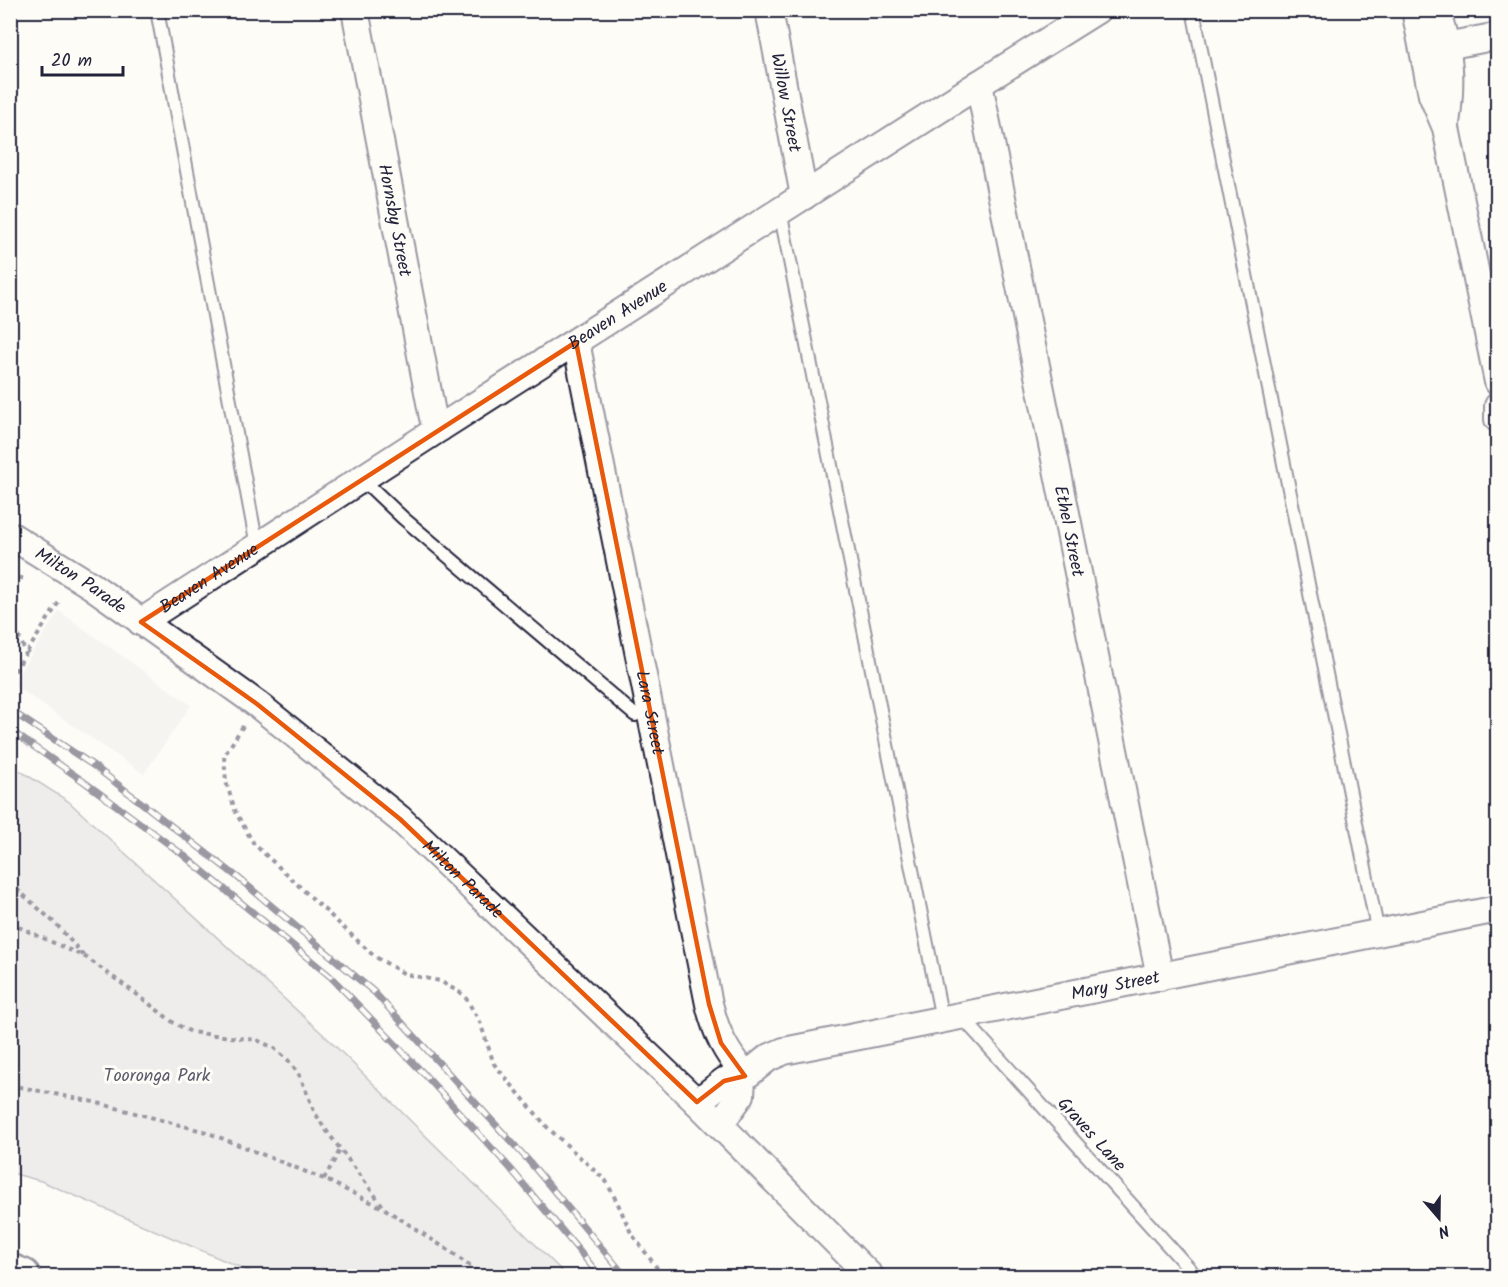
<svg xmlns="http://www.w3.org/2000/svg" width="1508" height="1287" viewBox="0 0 1508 1287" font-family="Kalam,sans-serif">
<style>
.built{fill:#ecece9}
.green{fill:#dddcdb;stroke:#807f8b;stroke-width:1.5}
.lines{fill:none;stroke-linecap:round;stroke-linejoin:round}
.service-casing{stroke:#22223b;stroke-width:16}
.minor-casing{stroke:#22223b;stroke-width:30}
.motorway-casing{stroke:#22223b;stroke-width:38}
.path{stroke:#22223b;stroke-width:4;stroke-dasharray:4.5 4.5;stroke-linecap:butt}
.service{stroke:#fdfcf7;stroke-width:12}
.minor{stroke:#fdfcf7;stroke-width:26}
.motorway{stroke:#fdfcf7;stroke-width:33}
.rail-casing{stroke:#22223b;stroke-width:7}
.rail{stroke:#fdfcf7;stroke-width:4.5;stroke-dasharray:14;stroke-linecap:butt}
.marked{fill:none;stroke:#e8590c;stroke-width:4.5;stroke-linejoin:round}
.labels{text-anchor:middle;stroke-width:6;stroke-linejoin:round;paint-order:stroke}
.street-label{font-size:18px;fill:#22223b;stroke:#fdfcf7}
.park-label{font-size:18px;fill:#5a5a6b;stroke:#fdfcf7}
</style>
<rect width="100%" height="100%" fill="#fdfcf7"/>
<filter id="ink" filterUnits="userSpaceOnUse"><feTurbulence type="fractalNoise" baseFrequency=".0167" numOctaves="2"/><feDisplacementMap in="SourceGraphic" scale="12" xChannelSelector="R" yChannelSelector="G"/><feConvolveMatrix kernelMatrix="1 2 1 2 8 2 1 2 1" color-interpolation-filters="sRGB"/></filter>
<g filter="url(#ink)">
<path class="built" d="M 59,611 L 191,705 L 144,774 L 12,684 Z"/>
<path class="green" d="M 11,765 L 68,801 L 326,1037 L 567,1276 L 260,1276 L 41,1181 L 11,1173 Z"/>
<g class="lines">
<g class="service-casing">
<path id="service" d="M 157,10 L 257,546
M 1193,10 L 1378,933
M 780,211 L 942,1019
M 362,479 L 403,518 L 635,715
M 961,1016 L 1196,1276"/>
</g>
<g class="minor-casing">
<g id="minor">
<path id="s1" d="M 355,10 L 433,418 L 440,428"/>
<path id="s2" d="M 769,10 L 804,196"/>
<path d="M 1415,10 L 1432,95 L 1446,128 L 1498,382"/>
<path d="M 1436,10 C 1451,53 1452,80 1446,124"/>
<path d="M 1430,49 L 1498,36"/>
<path id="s3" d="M 979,84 L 1160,977"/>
<path id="s4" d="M 576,342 L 709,1004 C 717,1036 725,1050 745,1076"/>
<path d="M 1498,406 L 1498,419"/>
<path id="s5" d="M 10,535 L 92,586 L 257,704 L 400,819 L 697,1102 L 870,1276"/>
<path id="s6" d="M 141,622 L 440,428 L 979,84 L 1097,10"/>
<path id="s7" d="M 697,1102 L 724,1081 L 742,1079 L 768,1058 L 784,1051 L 1498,909"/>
<path d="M 720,1124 L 741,1095 L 742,1079"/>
</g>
</g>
<g class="motorway-casing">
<path id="motorway" d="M 10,1271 L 23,1276"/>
</g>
<path class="path" d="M 10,575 L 25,579
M 27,652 L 59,602
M 10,679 L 26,653 L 12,621
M 243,726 L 224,756 L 226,782 L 236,813 L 254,844 L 374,956 L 405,974 L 440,981 L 464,995 L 480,1022 L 494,1064 L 547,1127 L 606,1181 L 619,1206 L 631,1233 L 663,1276
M 10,883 L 56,924 L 84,956
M 10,923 L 87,958 L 139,996 L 174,1023 L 191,1032 L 214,1035 L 257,1040 L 274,1048 L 288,1060 L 300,1076 L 314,1111 L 323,1126 L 383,1206
M 10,1085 L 94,1102 L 206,1132 L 324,1179 L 385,1209 L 451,1252 L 483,1276
M 324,1179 L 340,1150"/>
<use href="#service" class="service"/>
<use href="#minor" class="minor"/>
<use href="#motorway" class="motorway"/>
<g class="rail-casing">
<path id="rail" d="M 10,710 L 94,766 L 236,876 L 374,992 L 528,1160 L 625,1276
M 10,730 L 83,781 L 182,854 L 331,977 L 424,1074 L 510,1168 L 600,1276"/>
</g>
<use href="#rail" class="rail"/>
</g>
</g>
<path d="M0 0H1508V1287H0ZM 576,342 L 709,1004 L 721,1043 L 745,1076 L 724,1081 L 697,1102 L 400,819 L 257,704 L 141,622 Z" fill="#fdfcf7" fill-opacity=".55" fill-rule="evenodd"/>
<path class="marked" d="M 576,342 L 709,1004 L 721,1043 L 745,1076 L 724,1081 L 697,1102 L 400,819 L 257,704 L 141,622 Z"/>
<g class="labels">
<g class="street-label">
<text dy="6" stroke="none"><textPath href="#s2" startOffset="94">Willow Street</textPath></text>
<text dy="6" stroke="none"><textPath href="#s1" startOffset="214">Hornsby Street</textPath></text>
<text dy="6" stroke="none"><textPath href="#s6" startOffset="567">Beaven Avenue</textPath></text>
<text dy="6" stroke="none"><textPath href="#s3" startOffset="456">Ethel Street</textPath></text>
<text dy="6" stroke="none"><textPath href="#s6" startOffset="81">Beaven Avenue</textPath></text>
<text dy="6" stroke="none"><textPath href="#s5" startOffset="84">Milton Parade</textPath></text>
<text dy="6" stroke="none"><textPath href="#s4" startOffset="378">Lara Street</textPath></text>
<text dy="6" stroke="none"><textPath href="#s5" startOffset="570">Milton Parade</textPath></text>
<text dy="6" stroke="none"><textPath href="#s7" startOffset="441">Mary Street</textPath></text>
<text transform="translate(1092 1134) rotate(48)" y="6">Graves Lane</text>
</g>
<g class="park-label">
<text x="157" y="1081">Tooronga Park</text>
</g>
</g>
<rect width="1508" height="1287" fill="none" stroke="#fdfcf7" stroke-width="36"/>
<rect x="18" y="18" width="1472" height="1251" fill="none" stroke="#22223b" stroke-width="2" filter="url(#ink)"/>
<g transform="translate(1439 1218) rotate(160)" stroke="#fdfcf7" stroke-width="4.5" paint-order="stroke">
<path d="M0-4.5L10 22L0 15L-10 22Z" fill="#22223b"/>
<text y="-9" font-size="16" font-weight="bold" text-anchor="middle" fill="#22223b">N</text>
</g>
<path d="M42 66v9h81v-9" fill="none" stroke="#22223b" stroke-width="3"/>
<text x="51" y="66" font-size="18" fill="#22223b" stroke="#fdfcf7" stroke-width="4.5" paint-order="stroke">20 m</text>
</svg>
